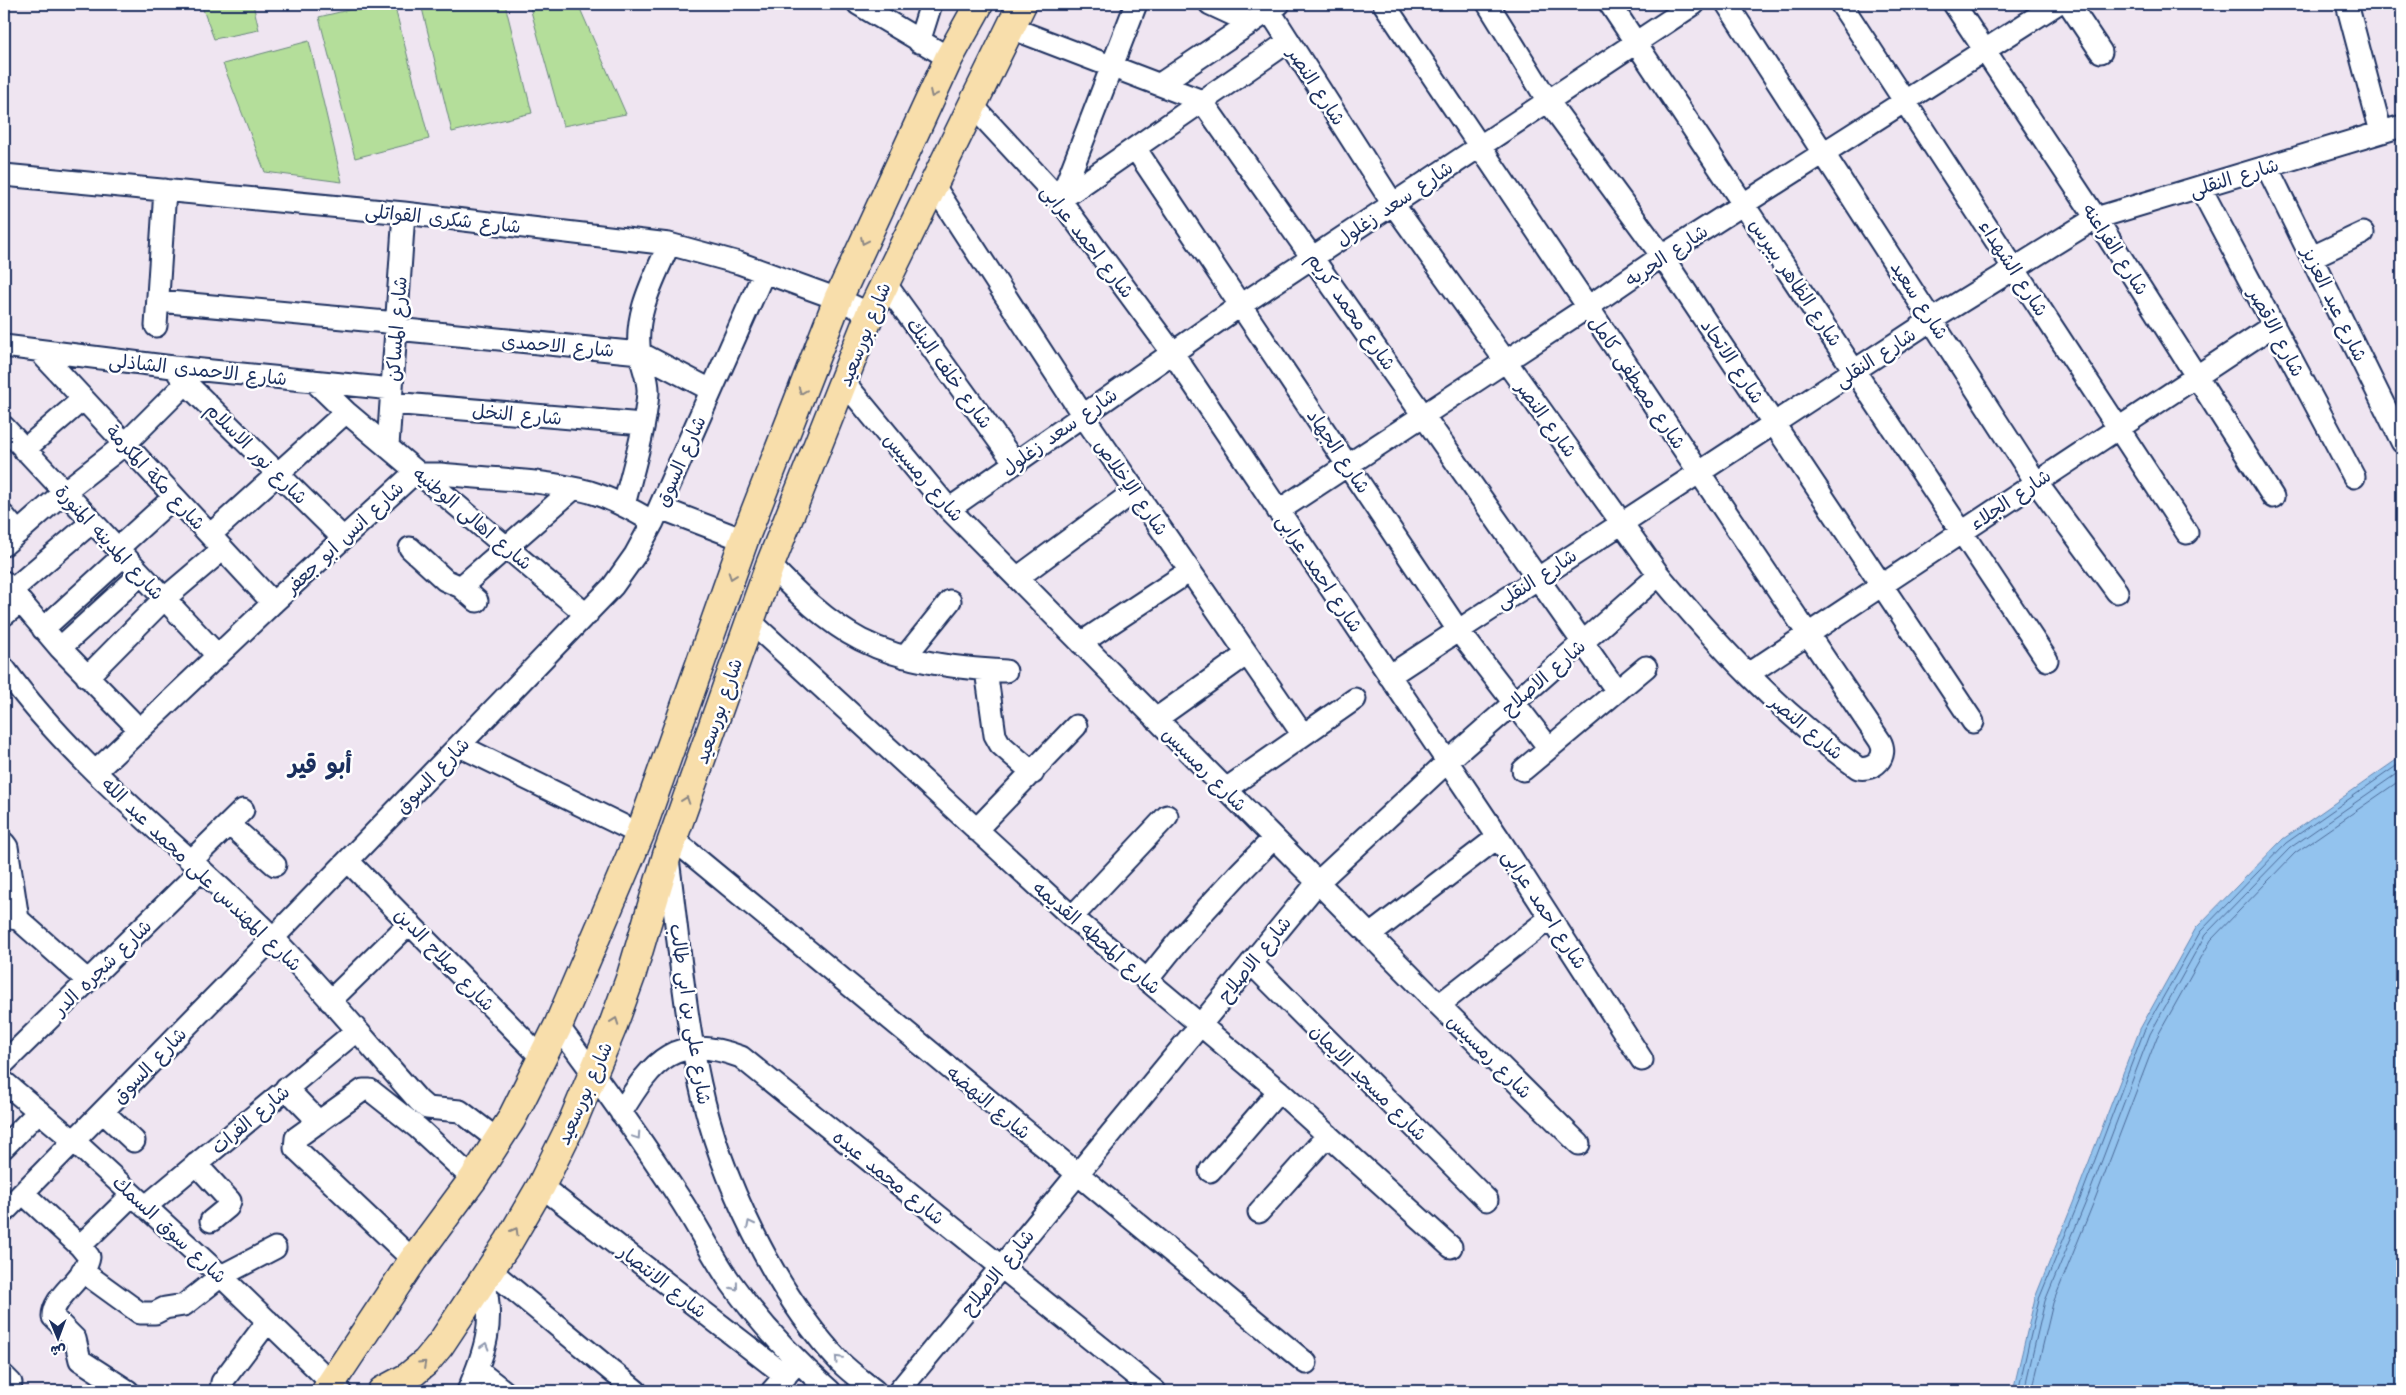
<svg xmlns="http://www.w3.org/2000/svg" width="2406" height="1395" viewBox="0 0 2406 1395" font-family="'Architects Daughter','Playpen Sans Arabic',sans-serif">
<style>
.green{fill:#b4de9a;stroke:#68867c}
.water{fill:#93c3ee;stroke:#6388b4}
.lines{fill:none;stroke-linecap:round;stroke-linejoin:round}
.shore{stroke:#4b6a98;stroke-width:1}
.minor-casing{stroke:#1b2f5e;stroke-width:25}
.primary-casing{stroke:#1b2f5e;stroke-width:31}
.minor{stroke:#fff;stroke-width:21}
.primary{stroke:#f8deab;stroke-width:28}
.oneway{stroke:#8a8684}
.oneway2{stroke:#8d97ae}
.labels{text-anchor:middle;stroke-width:5;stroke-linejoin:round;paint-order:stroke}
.street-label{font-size:19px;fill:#1b2f5e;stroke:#fff}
.district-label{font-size:24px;font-weight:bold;fill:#1b2f5e;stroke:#fff}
</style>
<rect width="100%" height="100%" fill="#efe5f1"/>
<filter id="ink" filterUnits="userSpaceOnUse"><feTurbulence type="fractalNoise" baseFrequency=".02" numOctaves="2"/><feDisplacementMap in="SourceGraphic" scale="10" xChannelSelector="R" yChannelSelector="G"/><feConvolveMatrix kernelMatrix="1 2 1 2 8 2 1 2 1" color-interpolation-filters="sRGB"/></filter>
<g filter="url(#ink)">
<path class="green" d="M 201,4 L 253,4 L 259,30 L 214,39 Z
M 373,4 L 394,4 L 429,139 L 355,158 L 319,17 Z
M 421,4 L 505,4 L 532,113 L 452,132 Z
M 529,4 L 578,4 L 626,114 L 563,126 Z
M 309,41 L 342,182 L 265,172 L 223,64 Z"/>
<path class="water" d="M 2402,756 L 2402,1391 L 2013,1391 L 2035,1298 L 2077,1193 L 2140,1029 L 2196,928 L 2283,839 Z"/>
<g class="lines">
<path class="shore" d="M 2018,1391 L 2039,1299 L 2082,1194 L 2144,1031 L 2200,932 L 2286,843 L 2402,762
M 2024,1391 L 2045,1301 L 2088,1197 L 2150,1034 L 2205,935 L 2290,848 L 2402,770
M 2032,1391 L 2053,1303 L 2095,1199 L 2157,1037 L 2211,940 L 2295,853 L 2402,779"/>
<g class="minor-casing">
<path id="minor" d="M 858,4 L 949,58
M 1210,4 L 1251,23
M 1488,4 L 1548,101 L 1662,256 L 1973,722
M 1610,4 L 2047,660
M 1727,4 L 2036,482 L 2117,592
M 1841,4 L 2187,533
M 1954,4 L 2096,218 L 2273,497
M 2069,4 L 2101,52
M 2347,4 L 2381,132
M 1269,10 L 1393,204 L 1659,575 C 1718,646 1781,714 1858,768 C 1874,771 1889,757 1880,741 L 1384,4
M 1011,28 L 1202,101 L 1617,691
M 919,42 L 931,4
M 1160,84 L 1279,4
M 972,105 L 1060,200 L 1172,352 L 1498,837 L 1642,1060
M 1135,148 L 1458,630 L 1549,748
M 2267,167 L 2402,442
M 4,175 L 404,213 L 669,244 L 739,263 L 838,299 L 870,314
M 934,186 L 1082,414 L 1303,735
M 2200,187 L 2354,477
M 1060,200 L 1289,41
M 1060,200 L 1136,4
M 2312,257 L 2363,233
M 885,283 L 1015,463
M 158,301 L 397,323
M 156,326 L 165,190
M 396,329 L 640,353 L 711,390
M 4,346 L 173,367 L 392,389
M 39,351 L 273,603
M 178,373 L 186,383 L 343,538
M 314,381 L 346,412 L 587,615
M 844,382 L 949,509 L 1439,1005 L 1579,1144
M 391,403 L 643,424
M 4,427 L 218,656
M 388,446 L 404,213
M 24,450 L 83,399
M 624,505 C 633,469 645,431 648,393 C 649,379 642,367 640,353 C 633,315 655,277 669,244
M 660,508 L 744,540
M 949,509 L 1241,305 L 1694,4
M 1278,511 L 1588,307 L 1662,256 L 2057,4
M 4,516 L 18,533
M 210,535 L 346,412
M 4,545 L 64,492 L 125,444 L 186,383
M 410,548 L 445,580 L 461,587 L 477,601
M 117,549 L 174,497
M 770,565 C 797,593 826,622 861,640 C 906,663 957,668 1006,671
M 1017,578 L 1135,491
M 4,582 L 60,648 L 140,730
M 461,587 L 573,489
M 11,591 L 92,522
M 4,615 L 20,602
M 750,621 L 1072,917 L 1279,1091 L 1451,1247
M 43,629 L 123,556
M 1081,643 L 1190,571
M 60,648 L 141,574
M 905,657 L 950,601
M 4,668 C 77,770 185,849 273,938 C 324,990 371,1047 419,1101 L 427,1108 L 460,1111 L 498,1140
M 986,670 L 995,735 L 1000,744 L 1033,773
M 1748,674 L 2274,325
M 1389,676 L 1933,319 L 2096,218 L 2402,126
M 87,677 L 164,599 L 223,549
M 1156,719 L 1247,654
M 460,746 L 640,834
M 1523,770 L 1646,667
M 95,772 L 273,603 L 410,477 L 422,474 L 440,474 C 489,479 542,479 590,492 C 613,499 633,510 653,522
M 1226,789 L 1355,699
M 229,824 L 275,865
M 976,830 L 1076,726
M 673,839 L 1306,1363
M 4,843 L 7,847 L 18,919
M 668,859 C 678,934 684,1010 700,1084 C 720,1178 775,1293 840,1362 C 851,1373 864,1382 875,1391
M 191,861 L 243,810
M 348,861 L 542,1058
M 4,917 L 18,919 L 88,981
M 1072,917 L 1167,816
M 1370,935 L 1498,837
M 1251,963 L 1487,1200
M 1147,980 C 1186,930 1228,883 1274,838
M 330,1001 L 410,923
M 1439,1005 L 1550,918
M 558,1026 C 601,1083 643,1142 682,1202 C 698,1227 712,1255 729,1280 C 758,1321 792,1358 830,1391
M 4,1063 L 201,870
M 4,1082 L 74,1141 L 221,1276 L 340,1391
M 286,1088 L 319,1122
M 103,1112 L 134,1141
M 621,1113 C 653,1059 676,1033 741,1057 L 1155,1391
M 4,1147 L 39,1111
M 196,1164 L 230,1201 L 228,1207 L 211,1221
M 1210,1171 L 1279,1091
M 541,1186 L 786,1376
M 23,1193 L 80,1246 L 89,1257 C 86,1279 52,1296 53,1317 L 75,1339 L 80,1360 L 128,1391
M 145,1207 L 356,1031
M 4,1212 L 273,938 L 613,586 L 635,555 L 653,522 L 764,272
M 1259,1212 L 1328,1135
M 80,1246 L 132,1195
M 413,1260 L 295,1148 L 296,1138 L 363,1090 L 370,1090 L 418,1128 L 473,1179
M 82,1271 L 140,1313 L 155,1313 L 165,1308 L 184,1305 L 221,1276 L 275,1248
M 491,1271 L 636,1391
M 477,1370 L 504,1391
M 4,1376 L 11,1383
M 221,1391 L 222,1382 L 268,1321
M 468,1391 C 485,1352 495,1323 484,1280
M 772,1391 L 795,1365
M 899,1391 L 1318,882 L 1447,762 L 1659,575"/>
</g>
<g class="primary-casing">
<path id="primary" d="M 326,1391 L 413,1260 L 473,1179 L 511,1120 L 558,1026 L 640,834 L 744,540 L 838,299 L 949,58 L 979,4
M 382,1391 L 408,1377 L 426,1362 L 440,1345 L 509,1241 L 541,1186 L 573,1121 L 612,1028 L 631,976 L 667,855 L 770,565 L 870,314 L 1022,4"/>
</g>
<use href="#minor" class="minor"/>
<use href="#primary" class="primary"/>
</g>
<defs><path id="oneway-chevron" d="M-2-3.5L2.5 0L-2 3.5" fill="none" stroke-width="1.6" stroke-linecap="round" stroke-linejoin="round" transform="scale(1.25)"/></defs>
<g class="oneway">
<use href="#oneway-chevron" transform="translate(933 94) rotate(115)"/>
<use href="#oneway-chevron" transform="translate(864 241) rotate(115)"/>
<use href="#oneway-chevron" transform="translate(802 391) rotate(111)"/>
<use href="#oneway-chevron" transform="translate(732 576) rotate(109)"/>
<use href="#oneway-chevron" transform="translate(686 800) rotate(-71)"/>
<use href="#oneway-chevron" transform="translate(615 1021) rotate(-70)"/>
<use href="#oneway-chevron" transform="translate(515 1231) rotate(-60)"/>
<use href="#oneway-chevron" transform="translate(423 1364) rotate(-43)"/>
</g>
<g class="oneway2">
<use href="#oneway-chevron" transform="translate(637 1136) rotate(56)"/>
<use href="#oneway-chevron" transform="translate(750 1224) rotate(-117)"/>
<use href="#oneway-chevron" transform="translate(735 1287) rotate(52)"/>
<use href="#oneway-chevron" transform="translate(485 1346) rotate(-73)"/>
<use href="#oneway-chevron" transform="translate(838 1359) rotate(-133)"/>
</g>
</g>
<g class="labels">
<g class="street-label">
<text transform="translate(1317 86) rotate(57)" y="7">شارع النصر</text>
<text transform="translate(2234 177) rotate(-17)" y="7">شارع النقلى</text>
<text transform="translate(1394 203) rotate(-34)" y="7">شارع سعد زغلول</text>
<text transform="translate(443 218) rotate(6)" y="7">شارع شكرى القواتلى</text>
<text transform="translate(1088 241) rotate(52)" y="7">شارع احمد عرابى</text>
<text transform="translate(2116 249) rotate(57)" y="7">شارع الفراعنه</text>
<text transform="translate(1666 255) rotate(-34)" y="7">شارع الحريه</text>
<text transform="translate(2014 268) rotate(57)" y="7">شارع الشهداء</text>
<text transform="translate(1796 282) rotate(56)" y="7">شارع الظاهر بيبرس</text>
<text transform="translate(1920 300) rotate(57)" y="7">شارع سعيد</text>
<text transform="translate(2335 304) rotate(64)" y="7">شارع عبد العزيز</text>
<text transform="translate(1352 311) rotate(55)" y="7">شارع محمد كريم</text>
<text transform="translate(396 329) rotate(-86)" y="7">شارع المساكن</text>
<text transform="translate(2277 332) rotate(62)" y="7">شارع الاقصر</text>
<text transform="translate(864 334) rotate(-68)" y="7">شارع بورسعيد</text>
<text transform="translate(558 345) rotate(5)" y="7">شارع الاحمدى</text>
<text transform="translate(1875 357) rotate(-33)" y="7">شارع النقلى</text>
<text transform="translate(1733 361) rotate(56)" y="7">شارع الاتحاد</text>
<text transform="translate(198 369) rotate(6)" y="7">شارع الاحمدى الشاذلى</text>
<text transform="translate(950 373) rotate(54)" y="7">شارع خلف البنك</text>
<text transform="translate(1638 382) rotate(56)" y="7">شارع مصطفى كامل</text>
<text transform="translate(517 414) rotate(5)" y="7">شارع النخل</text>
<text transform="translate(1547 419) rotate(54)" y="7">شارع النصر</text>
<text transform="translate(1059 431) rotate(-35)" y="7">شارع سعد زغلول</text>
<text transform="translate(1339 451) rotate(56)" y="7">شارع الجهاد</text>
<text transform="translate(257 453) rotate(45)" y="7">شارع نور الاسلام</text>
<text transform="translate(680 461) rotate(-66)" y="7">شارع السوق</text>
<text transform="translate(156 477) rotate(47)" y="7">شارع مكة المكرمة</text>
<text transform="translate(924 477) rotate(49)" y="7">شارع رمسيس</text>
<text transform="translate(1132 487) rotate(55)" y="7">شارع الإخلاص</text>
<text transform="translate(2010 499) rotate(-34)" y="7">شارع الجلاء</text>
<text transform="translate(473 518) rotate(40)" y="7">شارع اهالى الوطنيه</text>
<text transform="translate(344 537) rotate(-43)" y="7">شارع انس ابو جعفر</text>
<text transform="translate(110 542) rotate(47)" y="7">شارع المدينه المنورة</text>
<text transform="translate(1320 573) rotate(56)" y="7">شارع احمد عرابى</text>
<text transform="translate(1536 578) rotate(-33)" y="7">شارع النقلى</text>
<text transform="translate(1543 677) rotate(-41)" y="7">شارع الاصلاح</text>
<text transform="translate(718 711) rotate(-71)" y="7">شارع بورسعيد</text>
<text transform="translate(1807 727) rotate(40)" y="7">شارع النصر</text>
<text transform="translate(1205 769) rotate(45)" y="7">شارع رمسيس</text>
<text transform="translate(432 775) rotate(-46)" y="7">شارع السوق</text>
<text transform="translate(202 874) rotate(44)" y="7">شارع المهندس على محمد عبد الله</text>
<text transform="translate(1545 909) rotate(57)" y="7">شارع احمد عرابى</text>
<text transform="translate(1097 937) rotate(41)" y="7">شارع المحطه القديمه</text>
<text transform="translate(445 959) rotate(46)" y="7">شارع صلاح الدين</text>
<text transform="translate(1254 959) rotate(-51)" y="7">شارع الاصلاح</text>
<text transform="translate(102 967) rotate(-44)" y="7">شارع شجره الدر</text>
<text transform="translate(691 1014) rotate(81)" y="7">شارع على بن ابى طالب</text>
<text transform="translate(1490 1056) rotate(45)" y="7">شارع رمسيس</text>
<text transform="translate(149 1065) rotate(-46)" y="7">شارع السوق</text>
<text transform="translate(1369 1082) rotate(45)" y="7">شارع مسجد الايمان</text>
<text transform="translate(584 1093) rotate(-66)" y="7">شارع بورسعيد</text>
<text transform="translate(989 1102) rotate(40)" y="7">شارع النهضه</text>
<text transform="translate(250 1119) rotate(-40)" y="7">شارع الفرات</text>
<text transform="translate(889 1177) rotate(39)" y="7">شارع محمد عبده</text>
<text transform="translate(170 1229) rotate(43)" y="7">شارع سوق السمك</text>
<text transform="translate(997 1272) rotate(-51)" y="7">شارع الاصلاح</text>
<text transform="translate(663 1281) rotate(38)" y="7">شارع الانتصار</text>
</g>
<g class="district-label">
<text x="320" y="773">أبو قير</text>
</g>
</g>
<rect width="2406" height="1395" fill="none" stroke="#fff" stroke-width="20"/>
<rect x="10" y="10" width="2386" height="1375" fill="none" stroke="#1b2f5e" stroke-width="2" filter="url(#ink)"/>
<g transform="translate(58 1338) rotate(179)" stroke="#ffffff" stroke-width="4" paint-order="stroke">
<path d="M0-4L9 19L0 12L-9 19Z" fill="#1b2f5e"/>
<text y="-8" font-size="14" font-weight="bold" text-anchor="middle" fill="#1b2f5e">ش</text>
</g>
</svg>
